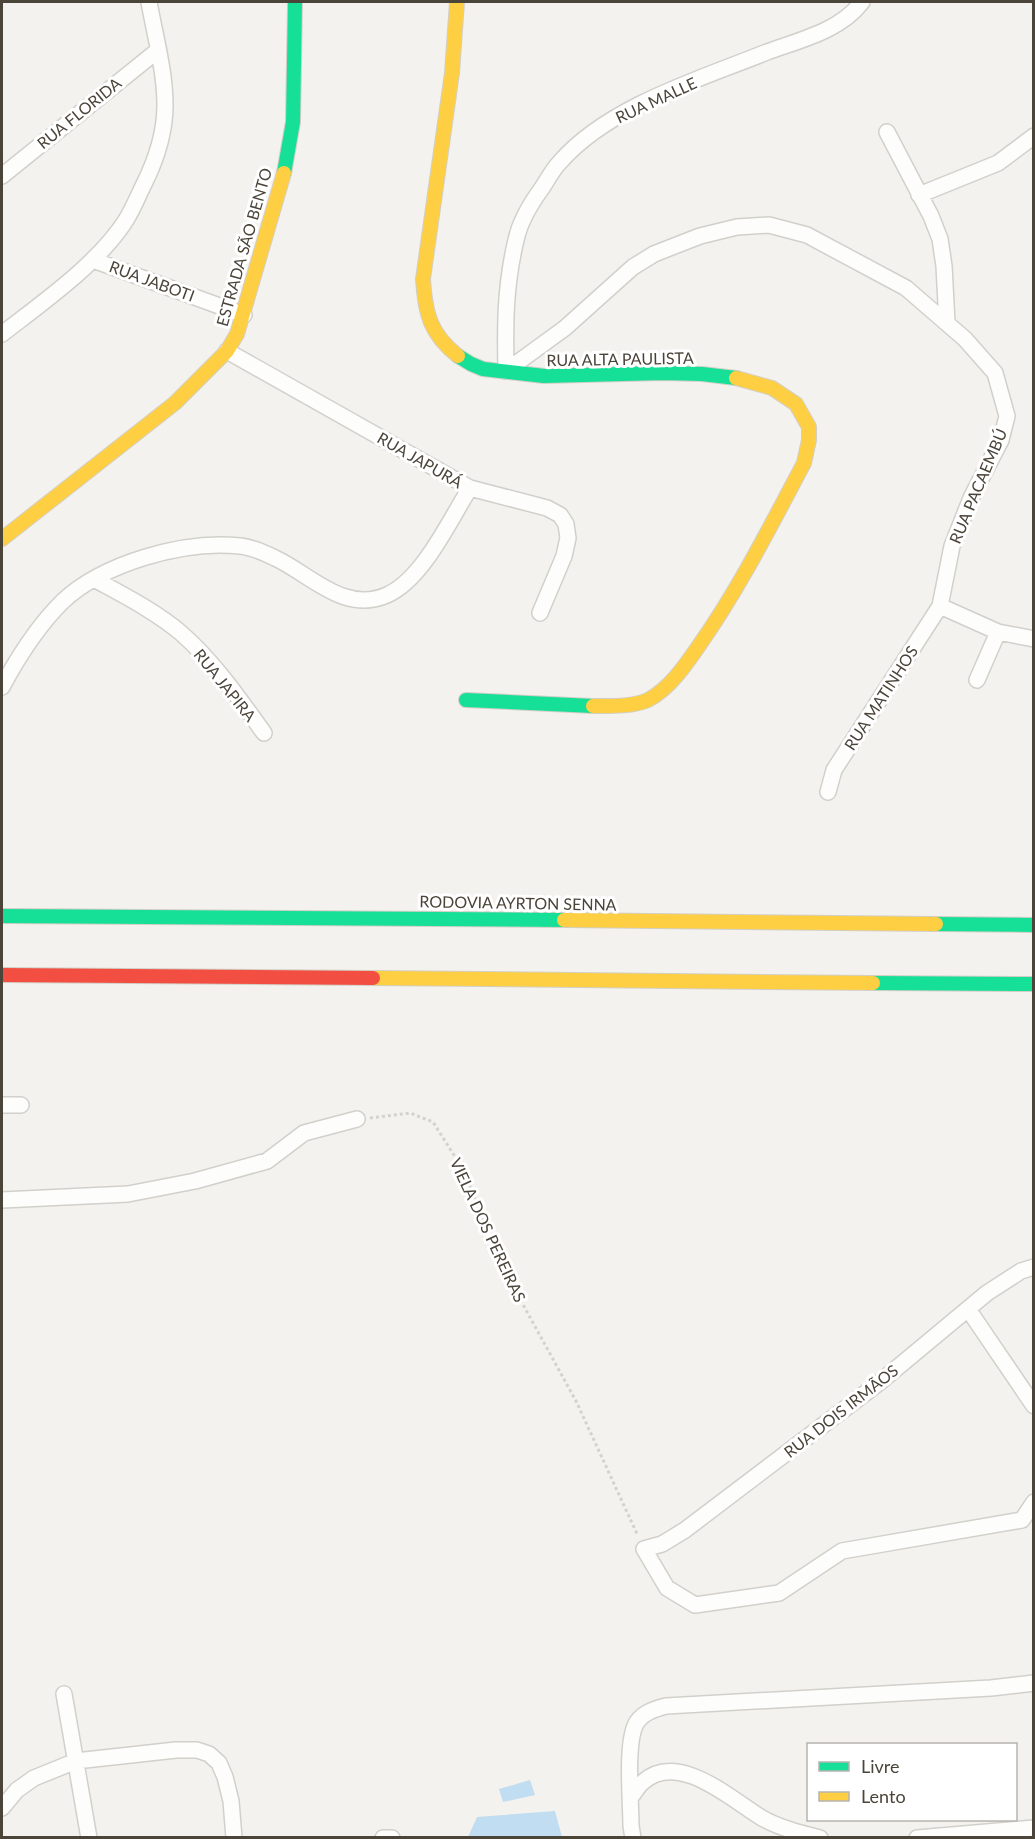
<svg xmlns="http://www.w3.org/2000/svg" width="1035" height="1839" viewBox="0 0 1035 1839" font-family="Lato,sans-serif">
<style>
.water{fill:#c0ddf1}
.lines{fill:none;stroke-linecap:round;stroke-linejoin:round}
.street-casing{stroke:#d2d0cb;stroke-width:18}
.fast-casing{stroke:#d3cfc5;stroke-width:16}
.slow-casing{stroke:#d3cfc5;stroke-width:16}
.jam-casing{stroke:#d3cfc5;stroke-width:16}
.path{stroke:#d3d2cc;stroke-width:3;stroke-dasharray:3 3;stroke-linecap:butt}
.street{stroke:#fdfdfc;stroke-width:15}
.fast{stroke:#16e098;stroke-width:14}
.slow{stroke:#ffcf43;stroke-width:14}
.jam{stroke:#f24e42;stroke-width:14}
.labels{text-anchor:middle;stroke-width:6;stroke-linejoin:round;paint-order:stroke}
.street-label{font-size:16px;fill:#4b4439;stroke:#fff}
</style>
<rect width="100%" height="100%" fill="#f4f2ee"/>
<path class="water" d="M 530,1780 L 535,1795 L 503,1802 L 499,1789 Z
M 555,1811 L 562,1837 L 468,1837 L 477,1817 Z"/>
<g class="lines">
<g class="street-casing">
<path id="street" d="M 887,132 L 931,216 L 940,239 L 944,266 L 947,323
M 2,176 L 157,51
M 919,195 L 998,163 L 1034,136
M 93,260 L 244,315
M 2,334 C 42,303 99,263 126,220 C 133,209 138,196 144,184 C 156,160 165,132 165,105 C 165,71 155,36 149,2
M 227,351 L 470,488 L 547,508 L 560,515 L 566,524 L 568,538 L 564,556 L 540,613
M 506,371 L 565,328 L 633,267 L 654,254 L 700,236 L 737,227 L 769,225 L 807,235 L 906,288 L 965,339 L 995,373 L 1007,416 L 1001,440 L 971,498 L 952,546 L 940,606 L 834,770 L 828,792
M 506,371 C 505,325 505,286 516,240 C 520,221 531,203 542,188 C 548,179 553,169 560,162 C 609,106 700,79 767,52 C 800,40 840,31 862,2
M 94,579 C 123,595 155,611 181,633 C 214,662 239,698 264,733
M 940,606 L 998,632 L 1034,639
M 977,680 L 998,632
M 2,687 C 18,657 37,627 62,602 C 103,563 184,540 240,546 C 251,547 265,553 275,558 C 310,574 344,614 387,595 C 423,579 449,521 470,488
M 2,1105 L 21,1105
M 2,1200 L 128,1194 L 195,1181 L 267,1161 L 304,1133 L 357,1119
M 1034,1267 L 1021,1271 L 987,1293 L 880,1382 L 685,1530 L 662,1544 L 644,1549 L 667,1588 L 695,1605 L 779,1593 L 842,1551 L 1022,1520 L 1034,1502
M 968,1309 L 1034,1406
M 64,1694 L 89,1838
M 631,1797 C 635,1792 638,1786 643,1782 C 678,1750 732,1800 762,1818 C 780,1828 800,1833 820,1838
M 2,1808 L 17,1790 L 34,1778 L 76,1761 L 176,1750 L 197,1750 L 209,1754 L 219,1763 L 225,1777 L 231,1801 L 234,1838
M 383,1838 L 392,1838
M 633,1838 L 631,1826 C 631,1802 625,1740 637,1722 C 644,1712 655,1709 666,1706 L 991,1688 L 1034,1683
M 917,1838 L 1034,1828"/>
</g>
<g class="fast-casing">
<path id="fast" d="M 284,173 L 293,122 L 295,2
M 458,356 L 471,364 L 483,369 L 544,376 L 663,373 L 702,374 L 736,378
M 466,700 L 593,706
M 2,916 L 564,920
M 936,924 L 1034,925
M 873,983 L 1034,984"/>
</g>
<g class="slow-casing">
<path id="slow" d="M 457,2 L 452,73 L 423,279 C 425,313 430,334 458,356
M 2,539 L 175,403 L 227,351 L 237,334 L 284,173
M 593,706 C 610,706 632,707 648,700 C 669,689 685,666 698,647 C 739,589 771,525 804,463 L 809,440 L 809,427 L 796,404 L 772,388 L 736,378
M 564,920 L 936,924
M 373,978 L 873,983"/>
</g>
<g class="jam-casing">
<path id="jam" d="M 2,975 L 373,978"/>
</g>
<path class="path" d="M 370,1118 L 410,1113 L 433,1122 L 464,1171 L 499,1261 L 576,1401 L 638,1536"/>
<use href="#street" class="street"/>
<use href="#fast" class="fast"/>
<use href="#slow" class="slow"/>
<use href="#jam" class="jam"/>
</g>
<g class="labels">
<g class="street-label">
<text transform="translate(656 100) rotate(-25)" y="6">RUA MALLE</text>
<text transform="translate(79 113) rotate(-39)" y="6">RUA FLORIDA</text>
<text transform="translate(244 247) rotate(-74)" y="6">ESTRADA SÃO BENTO</text>
<text transform="translate(152 281) rotate(20)" y="6">RUA JABOTI</text>
<text transform="translate(620 359) rotate(-1)" y="6">RUA ALTA PAULISTA</text>
<text transform="translate(420 460) rotate(30)" y="6">RUA JAPURÁ</text>
<text transform="translate(978 486) rotate(-67)" y="6">RUA PACAEMBÚ</text>
<text transform="translate(225 685) rotate(51)" y="6">RUA JAPIRA</text>
<text transform="translate(881 698) rotate(-57)" y="6">RUA MATINHOS</text>
<text transform="translate(518 903) rotate(1)" y="6">RODOVIA AYRTON SENNA</text>
<text transform="translate(488 1230) rotate(65)" y="6">VIELA DOS PEREIRAS</text>
<text transform="translate(841 1411) rotate(-38)" y="6">RUA DOIS IRMÃOS</text>
</g>
</g>
<rect width="1035" height="1839" fill="none" stroke="#4b4439" stroke-width="6"/>
<rect x="807" y="1743" width="210" height="78" fill="#ffffff" stroke="#b7b4b0" stroke-width="1.5"/>
<rect x="819" y="1762" width="30" height="9" fill="#16e098" stroke="#b7b4b0" stroke-width="1.5"/>
<text x="861" y="1773" font-size="18" fill="#4b4439">Livre</text>
<rect x="819" y="1792" width="30" height="9" fill="#ffcf43" stroke="#b7b4b0" stroke-width="1.5"/>
<text x="861" y="1803" font-size="18" fill="#4b4439">Lento</text>
</svg>
